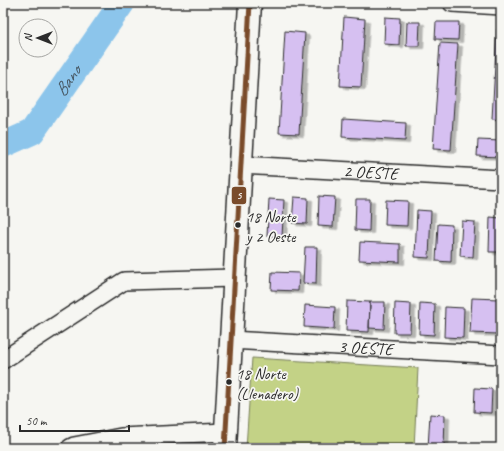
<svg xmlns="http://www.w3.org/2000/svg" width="504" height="451" viewBox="0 0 504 451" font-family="Caveat,sans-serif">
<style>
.green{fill:#c3d286;stroke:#777e58}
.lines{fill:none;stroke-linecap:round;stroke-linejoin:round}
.river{stroke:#8cc5eb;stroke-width:26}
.building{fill:#d6c0f1;stroke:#2b2b2b;filter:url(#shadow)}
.street-casing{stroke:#2b2b2b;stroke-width:20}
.secondary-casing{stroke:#2b2b2b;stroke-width:25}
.street{stroke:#f6f6f2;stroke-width:17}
.secondary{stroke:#f6f6f2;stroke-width:22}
.bus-1-casing{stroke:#f6f6f2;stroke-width:8}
.bus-1{stroke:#7a4b2a;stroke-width:5}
.bus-dot{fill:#2b2b2b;stroke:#f6f6f2;stroke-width:1.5}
.labels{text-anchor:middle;stroke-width:3.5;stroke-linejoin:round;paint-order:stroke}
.bus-label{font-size:16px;fill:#2b2b2b;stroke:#f6f6f2;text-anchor:start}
.street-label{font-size:17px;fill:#2b2b2b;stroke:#f6f6f2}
.water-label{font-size:18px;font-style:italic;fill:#485965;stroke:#f6f6f2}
.line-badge{stroke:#f6f6f2;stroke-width:1.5}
.badge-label{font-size:11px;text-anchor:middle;font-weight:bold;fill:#fff}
</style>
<defs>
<filter id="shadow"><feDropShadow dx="4.5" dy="2.5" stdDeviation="0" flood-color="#0004"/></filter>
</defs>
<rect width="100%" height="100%" fill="#f6f6f2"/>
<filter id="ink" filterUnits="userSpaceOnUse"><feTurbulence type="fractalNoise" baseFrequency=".025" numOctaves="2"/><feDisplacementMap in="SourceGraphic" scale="8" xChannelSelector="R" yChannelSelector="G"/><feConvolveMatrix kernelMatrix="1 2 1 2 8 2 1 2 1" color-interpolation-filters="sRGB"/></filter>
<g filter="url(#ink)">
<path class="green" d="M 252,358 L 418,368 L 414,448 L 246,448 Z"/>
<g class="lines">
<path class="river" id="s1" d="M 3,145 L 32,132 L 122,3"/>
</g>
<path class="building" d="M 344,17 L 365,19 L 361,87 L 340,86 Z
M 385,17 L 400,18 L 399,45 L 384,44 Z
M 407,22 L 420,22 L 419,46 L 406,46 Z
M 436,22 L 459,22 L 458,40 L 435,39 Z
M 497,29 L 501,30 L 501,120 L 492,119 Z
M 285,31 L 305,33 L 299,134 L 279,133 Z
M 440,43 L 458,44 L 451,150 L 433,149 Z
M 343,119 L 406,123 L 405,141 L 342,137 Z
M 478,140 L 501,141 L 501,157 L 477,156 Z
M 319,196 L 335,197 L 333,227 L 318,226 Z
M 294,197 L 308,198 L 307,224 L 292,223 Z
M 269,199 L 284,200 L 282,237 L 267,236 Z
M 356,199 L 370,199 L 369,231 L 355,230 Z
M 386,200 L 408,201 L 407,226 L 385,225 Z
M 417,210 L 431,211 L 429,258 L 415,257 Z
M 490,217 L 501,218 L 501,252 L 489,252 Z
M 462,221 L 475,222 L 473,257 L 460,256 Z
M 438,224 L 452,225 L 451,262 L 436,261 Z
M 360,242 L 400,244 L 400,262 L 359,260 Z
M 305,247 L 317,247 L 316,284 L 303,283 Z
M 272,272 L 299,273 L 298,291 L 271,290 Z
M 472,298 L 499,299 L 498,334 L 470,333 Z
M 347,301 L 370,302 L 369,332 L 346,331 Z
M 370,302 L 385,302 L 384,329 L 369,328 Z
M 395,303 L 411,304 L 410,333 L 394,333 Z
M 420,303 L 435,304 L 434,335 L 419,334 Z
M 305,305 L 335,307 L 334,329 L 304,327 Z
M 445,307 L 464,308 L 463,338 L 444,337 Z
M 475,388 L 492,389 L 491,413 L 474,412 Z
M 430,414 L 445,415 L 444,448 L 428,448 Z"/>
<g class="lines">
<g class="street-casing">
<g id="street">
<path d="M 452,3 L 501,6"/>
<path id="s2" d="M 240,165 L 501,179"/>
<path id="s3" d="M 230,340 L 501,355"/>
<path d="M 3,360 L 124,281 L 234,278"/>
<path d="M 70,448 L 74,446 L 121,437 L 225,432"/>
</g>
</g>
<g class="secondary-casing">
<path id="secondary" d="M 225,448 L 250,3"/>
</g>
<use href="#street" class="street"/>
<use href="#secondary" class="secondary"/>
<g class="bus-1-casing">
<path id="bus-1" d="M 225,448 L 250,3"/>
</g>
<use href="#bus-1" class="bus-1"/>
</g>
</g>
<g class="bus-dot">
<circle cx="238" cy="225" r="3.5"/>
<circle cx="229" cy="382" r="3.5"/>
</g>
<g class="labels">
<g class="bus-label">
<text x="246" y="222">18 Norte<tspan x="246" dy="20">y 2 Oeste</tspan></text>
<text x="236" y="379">18 Norte<tspan x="236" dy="20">(Llenadero)</tspan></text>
</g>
<g class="street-label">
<text dy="6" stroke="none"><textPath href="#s2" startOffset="131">2 OESTE</textPath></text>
<text dy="6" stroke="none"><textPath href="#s3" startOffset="136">3 OESTE</textPath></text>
</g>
<g class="water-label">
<text dy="6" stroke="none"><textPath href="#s1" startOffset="94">Bano</textPath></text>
</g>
</g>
<rect class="line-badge" x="231" y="186" width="16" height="19" rx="4" fill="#7a4b2a"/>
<g class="badge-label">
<text x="239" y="199">5</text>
</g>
<rect width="504" height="451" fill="none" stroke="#f6f6f2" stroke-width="16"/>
<rect x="8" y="8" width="488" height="435" fill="none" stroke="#2b2b2b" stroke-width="1.5" filter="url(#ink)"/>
<g transform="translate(38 38) rotate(270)"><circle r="19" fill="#f6f6f2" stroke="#a5a5a2"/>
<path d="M0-3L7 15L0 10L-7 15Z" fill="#2b2b2b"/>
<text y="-6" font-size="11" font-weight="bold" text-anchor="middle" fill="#2b2b2b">N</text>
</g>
<path d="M20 425v6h109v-6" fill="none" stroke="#2b2b2b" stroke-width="2"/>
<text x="26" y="425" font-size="12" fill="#2b2b2b" stroke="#f6f6f2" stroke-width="3" paint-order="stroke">50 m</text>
</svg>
